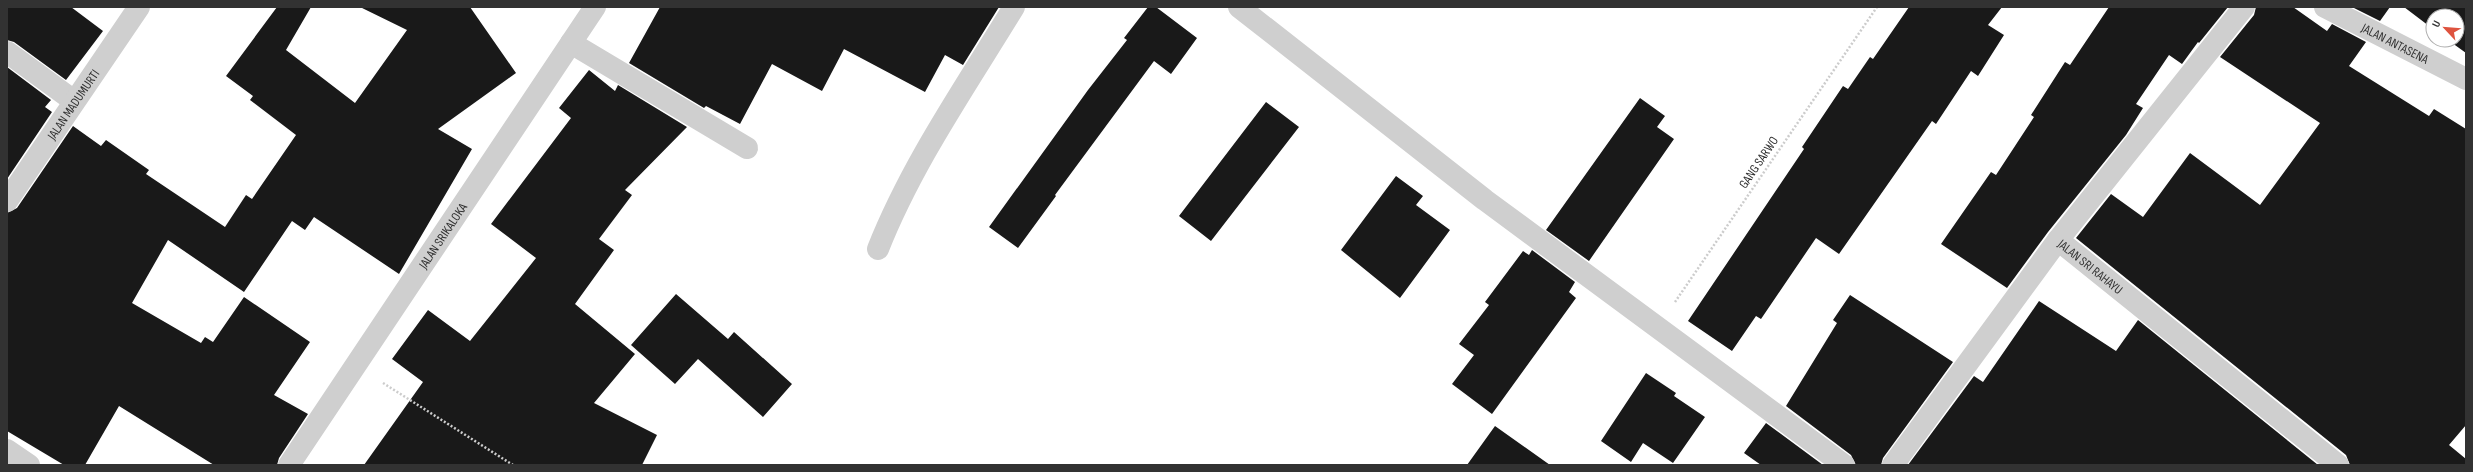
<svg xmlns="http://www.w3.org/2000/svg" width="2473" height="472" viewBox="0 0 2473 472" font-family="'Sofia Sans Condensed',sans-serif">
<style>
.building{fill:#191919}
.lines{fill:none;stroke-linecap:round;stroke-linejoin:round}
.path{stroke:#ccc;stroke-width:2.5;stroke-dasharray:2 2;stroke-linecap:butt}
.minor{stroke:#cfcfcf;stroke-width:22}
.labels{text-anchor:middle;stroke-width:4;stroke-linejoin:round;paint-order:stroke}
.street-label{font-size:13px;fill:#323232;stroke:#fff}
</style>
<rect width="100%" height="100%" fill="#fff"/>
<path class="building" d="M 7,7 L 71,7 L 103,31 L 66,80 L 14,42 L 7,40 Z
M 277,7 L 311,7 L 286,50 L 355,103 L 407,30 L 360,7 L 470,7 L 516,73 L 438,129 L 472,149 L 399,274 L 314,217 L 305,230 L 292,221 L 244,292 L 168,240 L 132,303 L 201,343 L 205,337 L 213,342 L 244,297 L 310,342 L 274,395 L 308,414 L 279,458 L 277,465 L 214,465 L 119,406 L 85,465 L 64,465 L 7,431 L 7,213 L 17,208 L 73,126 L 101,146 L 106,140 L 149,170 L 146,174 L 225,227 L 246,195 L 252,199 L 296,135 L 250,100 L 253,96 L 226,76 Z
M 660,7 L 999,7 L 963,65 L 945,55 L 925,92 L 844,49 L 822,91 L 772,64 L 740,124 L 706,106 L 704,108 L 629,63 Z
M 1148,7 L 1156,7 L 1197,38 L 1171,74 L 1154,61 L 1055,195 L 1056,196 L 1018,248 L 989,227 L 1088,90 L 1127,40 L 1124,38 Z
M 1909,7 L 2002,7 L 1988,25 L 2004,35 L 1978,76 L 1971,71 L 1936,124 L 1932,121 L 1839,254 L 1816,238 L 1761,319 L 1756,316 L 1732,351 L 1688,321 L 1804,149 L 1802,147 L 1843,86 L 1848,89 L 1870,57 L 1873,59 Z
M 2109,7 L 2228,7 L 2199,43 L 2198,42 L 2182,64 L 2169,55 L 2136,104 L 2143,108 L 2126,135 L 2048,232 L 2007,288 L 1941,244 L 1991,172 L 1996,175 L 2034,117 L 2031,115 L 2065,62 L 2070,65 Z
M 2256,7 L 2293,7 L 2327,31 L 2332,24 L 2366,42 L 2349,66 L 2429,116 L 2434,109 L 2466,129 L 2466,425 L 2449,445 L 2466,459 L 2466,465 L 2350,465 L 2346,455 L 2076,238 L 2111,194 L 2143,217 L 2190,153 L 2260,205 L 2320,123 L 2220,57 L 2254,15 Z
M 2352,7 L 2390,7 L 2380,21 Z
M 2404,7 L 2466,7 L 2466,53 L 2448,40 L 2457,40 L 2457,16 L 2433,16 L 2433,29 Z
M 7,67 L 51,100 L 45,107 L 52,112 L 7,179 Z
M 589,70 L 615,91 L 618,85 L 687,127 L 625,190 L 632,195 L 599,239 L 614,250 L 575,304 L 635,354 L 594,403 L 657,435 L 642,465 L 364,465 L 423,382 L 392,359 L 428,310 L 470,341 L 536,258 L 491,224 L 571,118 L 559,108 Z
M 1640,98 L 1665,116 L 1657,127 L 1674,139 L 1589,261 L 1546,230 Z
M 1266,102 L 1299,127 L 1211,241 L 1179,216 Z
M 1396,176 L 1423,196 L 1416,205 L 1450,230 L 1400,298 L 1341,250 Z
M 1532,250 L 1575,282 L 1569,292 L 1576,298 L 1492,414 L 1452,384 L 1474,355 L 1459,344 L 1489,305 L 1485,302 L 1523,251 L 1529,255 Z
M 676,294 L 728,339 L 734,332 L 792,384 L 763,417 L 698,359 L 675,384 L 631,345 Z
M 1850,295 L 1953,362 L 1883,458 L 1881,465 L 1856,465 L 1851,455 L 1786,406 L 1837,323 L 1833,320 Z
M 2039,301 L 2116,351 L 2138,320 L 2318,465 L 1908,465 L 1974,376 L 1983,382 Z
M 1646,373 L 1676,393 L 1674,396 L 1705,417 L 1673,463 L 1643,443 L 1631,462 L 1601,441 Z
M 1766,423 L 1823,465 L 1761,465 L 1744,453 Z
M 1495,426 L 1550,465 L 1467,465 Z"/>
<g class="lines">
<path class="path" d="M 1675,302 L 1877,7
M 383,383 L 513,465"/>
<g class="minor">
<path d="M 1239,7 L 1485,200 L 1844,465"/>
<path id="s1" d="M 2325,7 L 2466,79"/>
<path d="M 571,43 L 747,148"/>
<path d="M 7,52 L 74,101"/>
<path id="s2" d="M 7,201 L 139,7"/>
<path id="s3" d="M 2058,240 L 2338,465"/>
<path d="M 878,249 C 912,163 966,86 1014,7"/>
<path d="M 7,450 L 29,465"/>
<path id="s4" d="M 289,465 L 595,7"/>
<path d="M 1893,465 L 2058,240 L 2244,7"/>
</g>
</g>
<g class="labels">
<g class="street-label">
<text dy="5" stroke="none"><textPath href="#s1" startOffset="79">JALAN ANTASENA</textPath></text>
<text dy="5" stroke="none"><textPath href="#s2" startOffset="117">JALAN MADUMURTI</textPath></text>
<text transform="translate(1758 162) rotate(-56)" y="5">GANG SARWO</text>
<text dy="5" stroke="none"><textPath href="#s4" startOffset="276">JALAN SRIKALOKA</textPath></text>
<text dy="5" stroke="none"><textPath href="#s3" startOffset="42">JALAN SRI RAHAYU</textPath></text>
</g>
</g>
<rect width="2473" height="472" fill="none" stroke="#323232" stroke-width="16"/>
<g transform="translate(2445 28) rotate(296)"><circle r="19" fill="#ffffff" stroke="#adadad"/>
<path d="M0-3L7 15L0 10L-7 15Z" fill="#de533f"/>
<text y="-6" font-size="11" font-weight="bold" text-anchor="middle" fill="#323232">U</text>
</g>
</svg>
